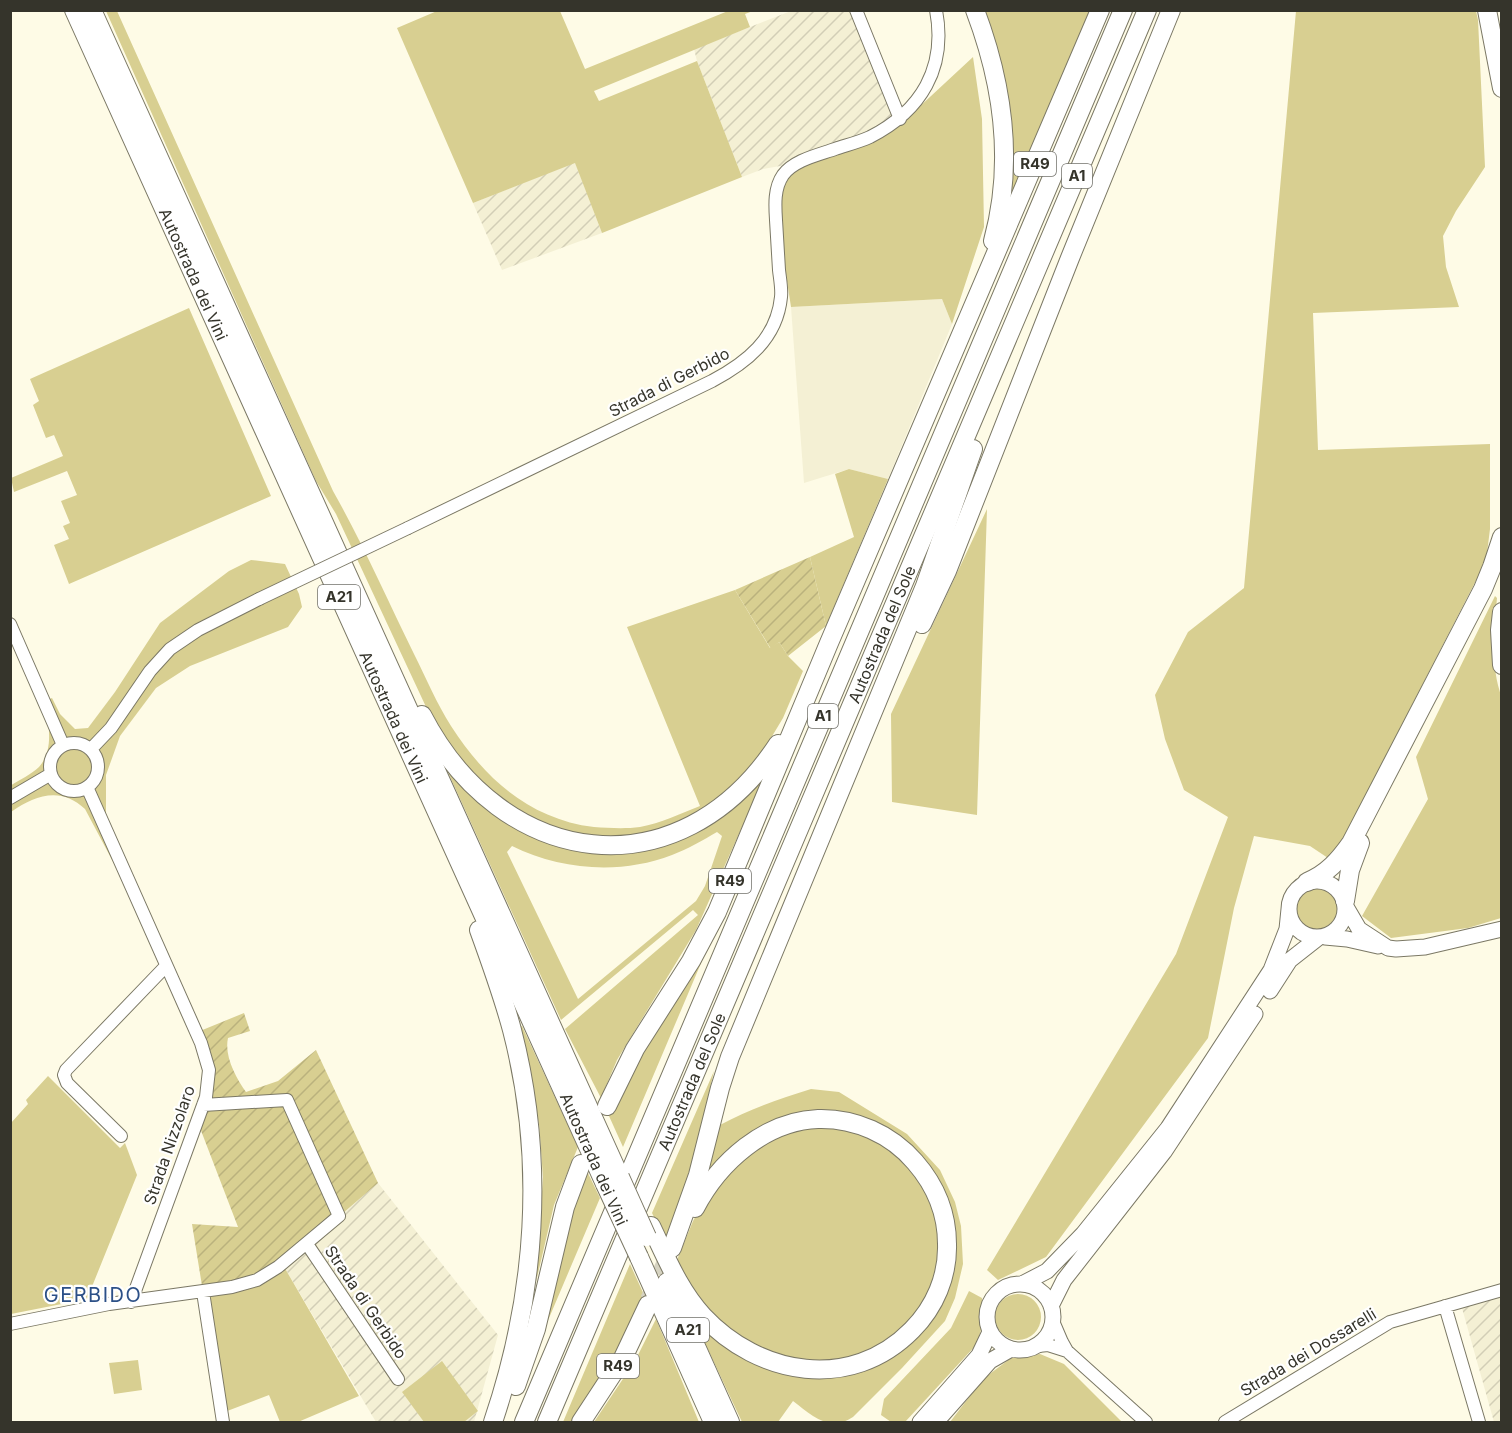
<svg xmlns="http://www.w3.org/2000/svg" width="1512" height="1433" viewBox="0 0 1512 1433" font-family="Inter,sans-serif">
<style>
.built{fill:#f4f0d4}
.industrial{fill:url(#industrial-furrows)}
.grass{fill:#d8cf91;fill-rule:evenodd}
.garden{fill:url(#garden-furrows)}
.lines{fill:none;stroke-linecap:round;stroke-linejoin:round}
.highway-tunnel{stroke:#d6d3c1;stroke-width:18;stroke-dasharray:18 9;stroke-linecap:butt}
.minor-casing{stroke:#7b7865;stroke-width:14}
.major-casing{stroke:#7b7865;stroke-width:17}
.highway-casing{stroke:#7b7865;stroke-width:20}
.minor{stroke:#fff;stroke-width:12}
.major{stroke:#fff;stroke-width:15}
.highway{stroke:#fff;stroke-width:18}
.minor-bridge-casing{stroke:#7b7865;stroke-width:14;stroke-linecap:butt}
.highway-bridge-casing{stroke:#7b7865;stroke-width:20;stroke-linecap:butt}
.minor-bridge{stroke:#fff;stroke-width:12}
.highway-bridge{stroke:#fff;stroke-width:18}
.labels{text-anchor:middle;stroke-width:4.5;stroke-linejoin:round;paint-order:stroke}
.shield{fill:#fff;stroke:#72716b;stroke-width:1.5}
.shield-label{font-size:15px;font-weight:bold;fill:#35342b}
.street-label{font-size:16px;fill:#35342b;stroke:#fff}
.quarter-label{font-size:20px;letter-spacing:1.5px;fill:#2c5087;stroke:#fff}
</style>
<defs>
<pattern id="industrial-furrows" width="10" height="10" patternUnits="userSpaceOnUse" patternTransform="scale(1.5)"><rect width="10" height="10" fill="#f4f0d4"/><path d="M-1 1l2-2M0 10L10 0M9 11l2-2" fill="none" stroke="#d2ceb6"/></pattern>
<pattern id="garden-furrows" width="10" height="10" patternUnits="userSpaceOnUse" patternTransform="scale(1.5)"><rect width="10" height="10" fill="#d8cf91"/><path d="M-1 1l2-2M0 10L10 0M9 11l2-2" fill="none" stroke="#bab27d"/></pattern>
</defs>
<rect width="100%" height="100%" fill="#fefbe6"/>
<path class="built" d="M 942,299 L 952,324 L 888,479 L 849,469 L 804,483 L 791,307 Z"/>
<path class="industrial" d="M 791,11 L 853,11 L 903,122 L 797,163 L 763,169 L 742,177 L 697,61 L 694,49 Z
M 575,162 L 602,233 L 502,270 L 473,203 Z
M 378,1183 L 498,1335 L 474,1422 L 376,1422 L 283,1265 Z
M 1501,1289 L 1501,1422 L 1494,1422 L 1460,1301 Z"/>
<path class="grass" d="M 106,11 L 117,11 L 333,491 C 363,544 387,599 414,654 C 426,678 437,704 451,726 C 485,779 530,819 594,827 C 609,828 625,829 640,827 C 661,823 680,814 700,806 L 627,627 L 735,590 L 770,648 L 779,642 L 788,656 L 803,671 L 783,718 L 756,763 L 728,794 L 662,832 L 595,839 L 527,819 L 470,774 L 427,709 L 336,514 L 316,481 Z
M 437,11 L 560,11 L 585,69 L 728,11 L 753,11 L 745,14 L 750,27 L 594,91 L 599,101 L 697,61 L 742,177 L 602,233 L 575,163 L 473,203 L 397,28 Z
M 979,11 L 1093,11 L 1009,208 Z
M 1296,11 L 1476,11 L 1478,20 L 1485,167 L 1456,211 L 1443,236 L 1446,267 L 1459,307 L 1313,313 L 1318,450 L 1490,444 L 1490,529 L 1486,561 L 1339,847 L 1328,858 L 1310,846 L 1254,836 L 1234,908 L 1208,1038 L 1046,1257 L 998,1280 L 987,1270 L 1176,954 L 1228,817 L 1184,790 L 1165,739 L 1155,695 L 1188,632 L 1244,588 Z
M 973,57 L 982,119 L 984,227 L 952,324 L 942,299 L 791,307 L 775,203 L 783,175 L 903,122 Z
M 189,308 L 271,496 L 69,584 L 54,545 L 69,539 L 63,526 L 70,523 L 61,501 L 77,495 L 67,471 L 14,492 L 11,478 L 63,456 L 54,435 L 46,438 L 33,405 L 39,401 L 30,379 Z
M 849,469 L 888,479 L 826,626 L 810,557 L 854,537 L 835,474 Z
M 987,509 L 977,815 L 892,802 L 891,714 Z
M 251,560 L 285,564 L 299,594 L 302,607 L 288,627 L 190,666 L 156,688 L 120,736 L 106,775 L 106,814 L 162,954 L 85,809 C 61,786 35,795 11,812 L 10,786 C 19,780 32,774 39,767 C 55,749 48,722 45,701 L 52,698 L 60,714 L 75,729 L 88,728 L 115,692 L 160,623 L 229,571 Z
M 1495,596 L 1497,598 C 1494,632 1490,666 1502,698 L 1501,918 L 1468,928 L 1391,938 L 1362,916 L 1428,799 L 1416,757 Z
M 446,768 L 470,791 L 519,828 L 650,846 L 760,778 L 763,780 L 696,930 L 617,1060 L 601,1098 L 565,1029 L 698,915 L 693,910 L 561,1020 ZM 717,832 L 722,836 L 705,886 L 696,901 L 578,999 L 507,852 L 512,846 C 561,870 620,875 672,855 C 688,849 703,840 717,832 Z
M1296 910a22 22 0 1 1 44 0a22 22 0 1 1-44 0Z
M 710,942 L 623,1147 L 609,1116 L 625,1077 Z
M 522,1026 L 578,1147 L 554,1205 L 536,1282 L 543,1177 L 539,1124 L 519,1027 Z
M 714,1071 L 692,1166 L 666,1241 L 652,1213 Z
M 48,1076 L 120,1148 L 125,1143 L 137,1175 L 87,1299 L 11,1314 L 11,1123 L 28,1104 L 26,1100 Z
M 811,1089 L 839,1092 L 907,1134 L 940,1170 L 955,1202 L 961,1226 L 963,1264 L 955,1298 L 945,1321 L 902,1368 L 853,1417 C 830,1433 811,1415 793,1401 L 778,1422 L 742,1422 L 703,1339 L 703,1333 L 711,1333 L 786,1371 L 907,1345 L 951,1239 L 909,1148 L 804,1116 L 703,1177 L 720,1125 C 749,1109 779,1099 811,1089 Z
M 827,1125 L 868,1136 L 903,1157 L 930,1196 L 940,1234 L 937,1274 L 918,1317 L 878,1350 L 827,1364 L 782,1360 L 724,1327 L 690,1287 L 677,1260 L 693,1221 L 706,1198 L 751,1148 L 784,1131 Z
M 586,1169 L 600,1198 L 535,1351 L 557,1263 Z
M 630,1264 L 645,1297 L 625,1338 L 574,1422 L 563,1422 Z
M 283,1265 L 359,1396 L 298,1422 L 280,1422 L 269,1395 L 222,1413 L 203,1292 Z
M 969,1291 L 982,1298 L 985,1315 L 977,1344 L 905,1422 L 891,1422 L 881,1415 L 884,1399 L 951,1328 Z
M995 1317a23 23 0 1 1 46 0a23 23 0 1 1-46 0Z
M 656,1319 L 699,1422 L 594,1422 L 635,1361 Z
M 1040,1354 L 1064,1364 L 1122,1422 L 950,1422 L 983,1379 L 1011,1358 Z
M 138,1360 L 142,1390 L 114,1394 L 109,1363 Z
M 442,1361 L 478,1411 L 464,1422 L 424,1422 L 402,1392 Z"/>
<path class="garden" d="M 810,557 L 826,626 L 788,656 L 779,642 L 771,649 L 735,590 Z
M 244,1013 L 250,1031 L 228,1038 C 224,1056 236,1078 246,1092 L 278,1081 L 316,1050 L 378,1183 L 278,1269 L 203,1292 L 192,1224 L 238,1227 L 200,1128 L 210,1096 L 200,1031 Z"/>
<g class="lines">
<path class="highway-tunnel" d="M 649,1300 L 672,1248"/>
<g class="minor-casing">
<path id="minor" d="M 856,10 L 900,119
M 408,528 L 712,381 C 746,363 777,339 781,297 C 782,289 780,279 779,270 C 778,253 777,236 776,220 C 775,205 774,188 783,175 C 794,160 818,155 835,149 C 847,145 859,142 870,137 C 921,111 947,68 936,10
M 10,624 L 63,745
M50 767a24 24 0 1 1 48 0a24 24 0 1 1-48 0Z
M 91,749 L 111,728 L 150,671 L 170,649 L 198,630 L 259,599
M 87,787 L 201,1043 L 209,1070 L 206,1097 L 131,1302
M 10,798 L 51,774
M 121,1136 L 67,1083 L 64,1075 L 66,1070 L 166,966
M 307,1244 L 398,1379
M 203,1292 L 223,1422
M 1445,1306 L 1479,1422
M 1053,1321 L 1062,1342 L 1067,1351 L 1146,1422
M 10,1324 L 109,1304 L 232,1287 L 257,1280 L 278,1267 L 339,1216 L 287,1100 L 203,1105
M 1038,1346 L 1048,1345 L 1067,1351
M 1225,1422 L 1390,1322 L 1502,1290"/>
</g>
<g class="major-casing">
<path id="major" d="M1289 909a28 28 0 1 1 56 0a28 28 0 1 1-56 0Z
M 1345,905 L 1359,929 L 1388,948 L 1396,949 L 1425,947 L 1502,929
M 1325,937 L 1347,939 L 1378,946
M 1270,991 L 1290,960 L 1318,938
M987 1317a33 33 0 1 1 66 0a33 33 0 1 1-66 0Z
M 1022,1284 L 1047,1271 L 1083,1234 L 1168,1128 L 1271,970 L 1287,929 L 1289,909
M 1051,1306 L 1064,1280 L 1164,1152 L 1255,1014
M 920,1422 L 979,1355 L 990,1332
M 936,1422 L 990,1361 L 1011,1349"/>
</g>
<g class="highway-casing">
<g id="highway">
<path id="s1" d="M 74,10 L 605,1184"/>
<path d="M 92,10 L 620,1177"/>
<path d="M 975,10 C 1003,84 1014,164 993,241"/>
<path d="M 1487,10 L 1502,88"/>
<path d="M 1502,612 L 1500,630 L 1502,665"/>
<path d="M 922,624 L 947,571 L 1070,258 L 1171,10"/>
<path d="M 422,715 C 502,870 679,895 778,744"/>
<path d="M 1307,882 C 1327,874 1339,860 1351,843 L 1483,589 L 1492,567 L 1502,537"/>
<path d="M 1345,901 L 1350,870 L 1360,843"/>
<path d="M 479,930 C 491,963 503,996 512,1030 C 546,1161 536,1295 493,1422"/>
<path d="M 607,1106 L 635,1049 L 691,961 L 717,912 L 829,643 L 1100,10"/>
<path d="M 651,1226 C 666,1257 679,1290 703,1316 C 759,1376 851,1392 912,1330 C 935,1307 948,1276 947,1244 C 947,1213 935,1185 915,1162 C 891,1134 855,1118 818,1119 C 765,1121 719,1162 695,1208"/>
<path d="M 672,1248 L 698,1175 L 720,1088 L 730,1057 L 925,586 L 973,449"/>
<path d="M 639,1257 L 713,1422"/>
<path d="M 667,1282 L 730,1422"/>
<path d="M 516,1386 L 536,1329 L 565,1207 L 581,1164"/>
<path d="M 524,1422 L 1123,10"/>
<path id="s2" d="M 547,1422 L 1147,10"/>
<path d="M 581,1422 L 623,1358 L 648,1305"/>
</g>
</g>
<use href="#minor" class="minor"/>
<use href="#major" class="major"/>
<use href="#highway" class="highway"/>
<g class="minor-bridge-casing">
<path id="minor-bridge" d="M 259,599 L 408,528"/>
</g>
<g class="highway-bridge-casing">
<path id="highway-bridge" d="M 620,1177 L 647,1237
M 605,1184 L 639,1257"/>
</g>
<use href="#minor-bridge" class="minor-bridge"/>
<use href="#highway-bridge" class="highway-bridge"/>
</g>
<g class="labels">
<g class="shield">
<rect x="1014" y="152" width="42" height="24" rx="4.5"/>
<rect x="1062" y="164" width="30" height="24" rx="4.5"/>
<rect x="318" y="585" width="42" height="24" rx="4.5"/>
<rect x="808" y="704" width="30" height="24" rx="4.5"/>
<rect x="709" y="869" width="42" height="24" rx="4.5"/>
<rect x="667" y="1318" width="42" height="24" rx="4.5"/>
<rect x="597" y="1354" width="42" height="24" rx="4.5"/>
</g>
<g class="shield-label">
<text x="1035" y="169">R49</text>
<text x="1077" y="181">A1</text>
<text x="339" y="602">A21</text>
<text x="823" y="721">A1</text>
<text x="730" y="886">R49</text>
<text x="688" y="1335">A21</text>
<text x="618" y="1371">R49</text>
</g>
<g class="street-label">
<text dy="6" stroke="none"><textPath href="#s1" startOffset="290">Autostrada dei Vini</textPath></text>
<text transform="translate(669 382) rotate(-27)" y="6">Strada di Gerbido</text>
<text dy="6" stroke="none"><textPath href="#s2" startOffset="856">Autostrada del Sole</textPath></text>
<text dy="6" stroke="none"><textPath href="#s1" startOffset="776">Autostrada dei Vini</textPath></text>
<text dy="6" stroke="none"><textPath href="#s2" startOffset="370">Autostrada del Sole</textPath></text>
<text transform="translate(169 1145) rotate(-71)" y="6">Strada Nizzolaro</text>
<text transform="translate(594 1159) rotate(66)" y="6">Autostrada dei Vini</text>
<text transform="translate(366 1302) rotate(56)" y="6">Strada di Gerbido</text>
<text transform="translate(1308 1352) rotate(-31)" y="6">Strada dei Dossarelli</text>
</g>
<g class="quarter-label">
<text x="93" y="1302">GERBIDO</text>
</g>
</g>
<rect width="1512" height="1433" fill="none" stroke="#35342b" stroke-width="24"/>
</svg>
